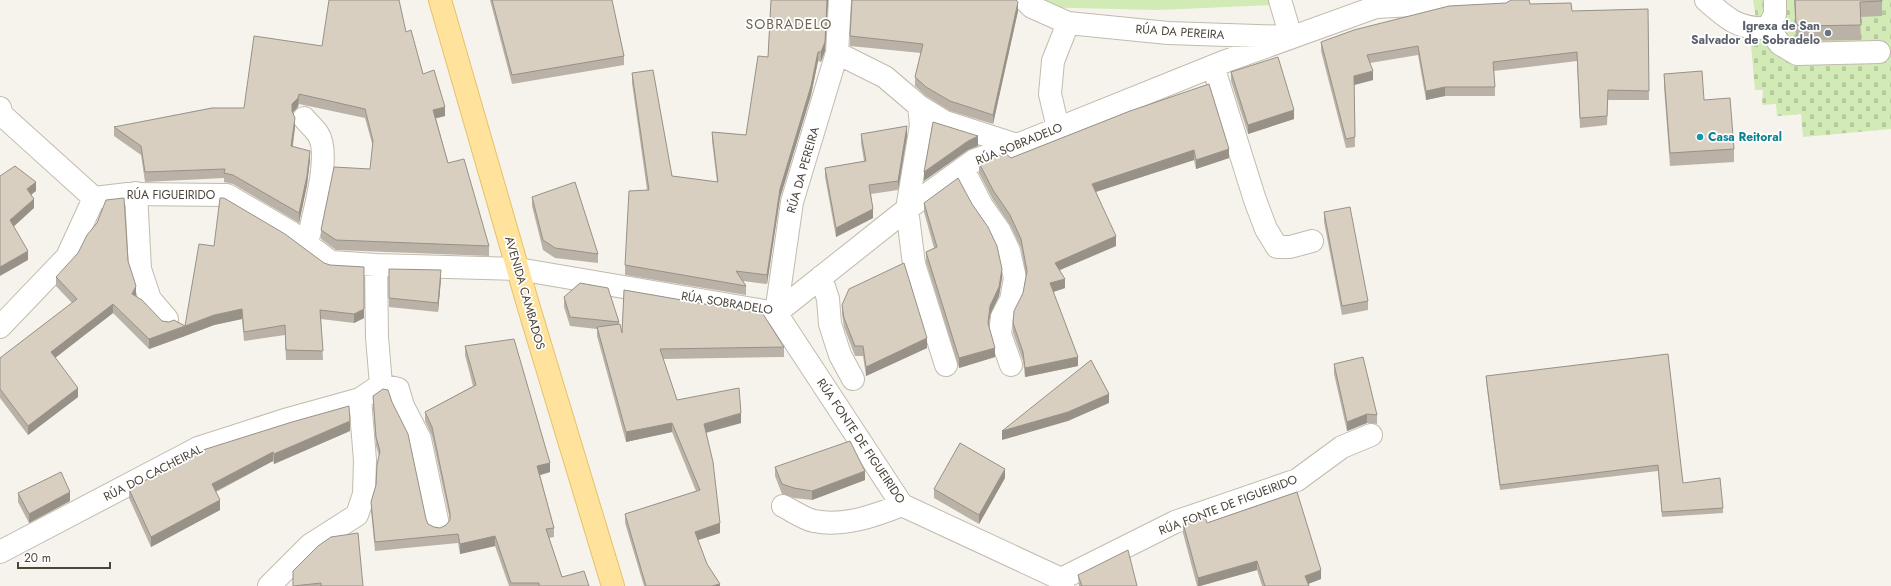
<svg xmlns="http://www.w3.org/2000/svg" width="1891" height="586" viewBox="0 0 1891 586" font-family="Jost,sans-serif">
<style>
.grass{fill:#d2eab5}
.cemetery{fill:url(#cemetery-stones)}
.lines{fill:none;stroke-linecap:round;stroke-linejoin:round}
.minor-casing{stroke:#c2bbae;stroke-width:24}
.major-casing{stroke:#e6c16a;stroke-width:24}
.minor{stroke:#fff;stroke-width:22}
.major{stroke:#ffe39c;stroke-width:22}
.wall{fill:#bab2a6}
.shaded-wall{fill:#979187}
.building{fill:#d8cfc1;stroke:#979187}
.worship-dot{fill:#6b7280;stroke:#fff;stroke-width:1.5}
.culture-dot{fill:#0f9aa8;stroke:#fff;stroke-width:1.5}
.labels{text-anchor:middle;stroke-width:3.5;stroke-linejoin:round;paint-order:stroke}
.worship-label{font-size:12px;font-weight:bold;fill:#5b616d;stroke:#fff;text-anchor:end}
.street-label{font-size:12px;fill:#4b4439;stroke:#fff}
.culture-label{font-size:12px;font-weight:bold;fill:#0d838f;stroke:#fff;text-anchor:start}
.quarter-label{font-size:14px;letter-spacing:1px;fill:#6e6250;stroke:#fff}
</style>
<defs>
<pattern id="cemetery-stones" width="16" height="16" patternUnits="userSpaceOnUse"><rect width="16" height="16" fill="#d2eab5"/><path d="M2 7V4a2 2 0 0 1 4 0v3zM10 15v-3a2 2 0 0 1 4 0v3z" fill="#b6ca9c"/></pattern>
</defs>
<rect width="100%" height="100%" fill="#f6f3ec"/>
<path class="grass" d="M 1034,0 L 1270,0 L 1272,5 L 1158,10 L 1032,7 Z"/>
<path class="cemetery" d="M 1753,0 L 1891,0 L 1891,129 L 1803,137 L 1801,114 L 1777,116 L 1776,104 L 1762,105 L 1763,90 L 1755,90 L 1750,33 L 1756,18 Z"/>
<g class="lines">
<g class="minor-casing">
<path id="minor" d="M 840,0 L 837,53 L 792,202 L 776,313 L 902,505 L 1061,579 L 1063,586
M 1025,0 L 1032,7 L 1068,23 L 1168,33 L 1291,37 L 1280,0
M 1706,0 C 1726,18 1739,30 1768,28 L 1775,14 L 1775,0
M 1768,28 L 1780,44 L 1797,54 L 1879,52
M 837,53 L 885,77 L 919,106 L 945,122 L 1017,145
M 1213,66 L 1255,200 L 1266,229 L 1277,247 L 1290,247 L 1312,241
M 919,106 L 921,125 L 907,209 L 914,264 L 946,365
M 0,108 L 2,115 L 94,198
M 304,118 C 308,123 314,128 318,134 C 332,155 312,219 307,244
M 1058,128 L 1050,94 L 1053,61 L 1068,23
M 963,169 L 982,206 L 999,230 L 1009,251 L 1015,278 L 1011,300 L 1002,317 L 1000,334 L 1011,365
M 136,193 L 140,269 L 150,299 L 167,319
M 821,277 L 828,299 L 830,324 L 840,355 L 853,379
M 0,327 L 67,257 L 94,198 L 128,194 L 227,195 L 292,233 L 331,262 L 376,265 L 518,269 L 776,313 L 907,209 L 975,160 L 1017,145 L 1226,61 L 1376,7 L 1505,0
M 381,385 L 398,389 L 403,406 L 420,439 L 438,525
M 783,506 C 793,511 804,519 814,521 C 844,527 874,516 902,505
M 0,552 L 198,448 L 288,419 L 360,399
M 1061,579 L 1175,522 L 1297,480 L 1342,447 L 1371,435
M 269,586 L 310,545 L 357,515 L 364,494 L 365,460 L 360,399 L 381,385 L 377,337 L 376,265"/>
</g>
<g class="major-casing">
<path id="major" d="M 440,0 L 529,308 L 613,586"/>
</g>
<use href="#minor" class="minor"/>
<use href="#major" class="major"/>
</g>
<path class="wall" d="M 490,0 L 612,0 L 624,56 L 624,65 L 512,84 Z
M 771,0 L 828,0 L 825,51 L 821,62 L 818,61 L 811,95 L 780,198 L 767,284 L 743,281 L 746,286 L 746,295 L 625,275 L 625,265 L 647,190 L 632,83 L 632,73 L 672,176 L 717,182 L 712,141 L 712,132 L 746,135 L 768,57 Z
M 1794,0 L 1882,0 L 1882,16 L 1860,17 L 1861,40 L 1800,41 L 1796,39 Z
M 1530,4 L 1572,11 L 1648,9 L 1649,100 L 1608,100 L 1607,125 L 1580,128 L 1577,61 L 1494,71 L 1495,87 L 1495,96 L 1445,96 L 1426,100 L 1418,55 L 1370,63 L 1373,80 L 1354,85 L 1355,147 L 1346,148 L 1321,51 L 1321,42 Z
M 1018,11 L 993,124 L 950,111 L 926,96 L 915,86 L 915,77 L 921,53 L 850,46 L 850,36 Z
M 406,32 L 423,74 L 445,116 L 436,118 L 448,163 L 489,246 L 489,256 L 336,250 L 321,239 L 321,230 L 370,169 L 373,147 L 365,118 L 299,104 L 298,107 L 293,113 L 295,127 L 293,146 L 310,160 L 307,185 L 299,223 L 233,184 L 224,182 L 224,178 L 145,182 L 141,155 L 114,136 L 114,127 L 244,108 L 322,46 Z
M 1231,72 L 1294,119 L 1248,134 L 1231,81 Z
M 1664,74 L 1704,100 L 1734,149 L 1734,162 L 1670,166 L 1664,87 Z
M 1130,111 L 1229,158 L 1196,169 L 1194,160 L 1096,192 L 1116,246 L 1060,270 L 1065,288 L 1053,292 L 1078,366 L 1025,377 L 1023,361 L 1013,333 L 1013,323 L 1023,293 L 1026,276 L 1021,248 L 1010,225 L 993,200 L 979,173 L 979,163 L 1011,158 Z
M 861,134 L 907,136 L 898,190 L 871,194 L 873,218 L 836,237 L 825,177 L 825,168 L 864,161 L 861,143 Z
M 532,197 L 598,254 L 598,263 L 555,258 L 543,250 L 532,206 Z
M 924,203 L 1002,278 L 999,296 L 990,315 L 988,326 L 995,357 L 959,368 L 926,262 L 926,252 L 934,248 L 924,212 Z
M 1324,212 L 1368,301 L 1368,310 L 1342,315 L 1324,222 Z
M 128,261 L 135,296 L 162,321 L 185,336 L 149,349 L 113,313 L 55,358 L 78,397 L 28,435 L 0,398 L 0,358 L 72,303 L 56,286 L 56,277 Z
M 324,263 L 364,318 L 354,323 L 321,319 L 323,360 L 286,360 L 285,335 L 244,341 L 242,319 L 214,325 L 185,336 Z
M 389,269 L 441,279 L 438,312 L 389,307 Z
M 564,297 L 619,322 L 619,324 L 622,333 L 784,347 L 784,357 L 663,359 L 677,400 L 741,423 L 706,433 L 720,533 L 698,540 L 707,564 L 720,586 L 644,586 L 625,523 L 625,514 L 696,491 L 672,432 L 626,442 L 597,336 L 597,329 L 570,326 L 564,307 Z
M 842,305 L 927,348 L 866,376 L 863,356 L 855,356 L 844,327 L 842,314 Z
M 465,346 L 550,472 L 540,475 L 554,528 L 554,537 L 549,538 L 562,577 L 589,586 L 509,586 L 495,546 L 460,554 L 458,543 L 375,551 L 371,511 L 371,502 L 376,485 L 379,456 L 376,446 L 373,405 L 373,396 L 428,524 L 434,527 L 440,528 L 446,525 L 450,520 L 432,436 L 425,421 L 425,412 L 473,386 L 465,355 Z
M 1668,354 L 1683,483 L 1723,508 L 1723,513 L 1662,517 L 1658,471 L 1500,490 L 1486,381 L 1486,376 Z
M 1334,364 L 1377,415 L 1377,424 L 1367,423 L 1347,431 L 1334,374 Z
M 350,431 L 274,464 L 273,461 L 216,492 L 220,510 L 151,547 L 129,498 L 129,489 Z
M 775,467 L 865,480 L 812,500 L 794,498 L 782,494 L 775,476 Z
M 1005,478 L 979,524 L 934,498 L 934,489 Z
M 18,493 L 70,501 L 29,523 L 18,502 Z
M 1183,523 L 1207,523 L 1321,579 L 1308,584 L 1309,586 L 1262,586 L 1257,570 L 1200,586 L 1197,586 L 1183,533 Z
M 293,571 L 363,586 L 293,586 Z
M 1078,575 L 1137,586 L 1079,586 Z"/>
<path class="shaded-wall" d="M 827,0 L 828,0 L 825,51 L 821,62 L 821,52 Z
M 1018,2 L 1018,11 L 993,124 L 993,115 Z
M 818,52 L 818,61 L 811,95 L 780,198 L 767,284 L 767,275 L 780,189 Z
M 1373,71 L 1373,80 L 1354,85 L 1354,76 Z
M 1445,87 L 1445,96 L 1426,100 L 1426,91 Z
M 299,94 L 298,107 L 292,113 L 292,104 Z
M 445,107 L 445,116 L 433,119 L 433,110 Z
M 1294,110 L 1294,119 L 1248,134 L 1248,125 Z
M 295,118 L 295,127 L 291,155 L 291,146 Z
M 907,126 L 907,136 L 898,190 L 898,181 Z
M 978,136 L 978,146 L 968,150 L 924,181 L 924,172 L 968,141 Z
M 1229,149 L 1229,158 L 1196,169 L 1196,160 Z
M 1194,150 L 1194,160 L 1092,193 L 1092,184 Z
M 310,151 L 310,160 L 307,185 L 299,223 L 299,213 Z
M 36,182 L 36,191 L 27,198 L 27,189 Z
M 34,199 L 34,208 L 10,230 L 10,220 Z
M 873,209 L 873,218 L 836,237 L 836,228 Z
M 1116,236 L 1116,246 L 1055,272 L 1055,263 Z
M 28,251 L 28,260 L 0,276 L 0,267 Z
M 1002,269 L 1002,278 L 999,296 L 990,315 L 988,333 L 988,323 L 990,306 Z
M 441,270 L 441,279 L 438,312 L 438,303 Z
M 1065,279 L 1065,288 L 1050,293 L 1050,283 Z
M 136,286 L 136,295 L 132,303 L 132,294 Z
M 113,304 L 113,313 L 51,361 L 51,352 Z
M 242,309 L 242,319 L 214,325 L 185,336 L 185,326 L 214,315 Z
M 364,309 L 364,318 L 354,323 L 354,314 Z
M 185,326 L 185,336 L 149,349 L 149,339 Z
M 927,338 L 927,348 L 866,376 L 866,367 Z
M 995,348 L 995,357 L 959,368 L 959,358 Z
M 1078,357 L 1078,366 L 1025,377 L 1025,368 Z
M 78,388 L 78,397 L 28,435 L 28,426 Z
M 1109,394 L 1109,403 L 1068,421 L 1002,440 L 1002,431 Z
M 741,413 L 741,423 L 704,433 L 704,424 Z
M 1367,414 L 1367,423 L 1347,431 L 1347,422 Z
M 350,421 L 350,431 L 274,464 L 274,454 Z
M 672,423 L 672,432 L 626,442 L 626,432 Z
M 273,452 L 273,461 L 212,493 L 212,484 Z
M 550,463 L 550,472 L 537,476 L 537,466 Z
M 1005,469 L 1005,478 L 979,524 L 979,515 Z
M 865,471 L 865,480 L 812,500 L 812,491 Z
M 70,492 L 70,501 L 29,523 L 29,514 Z
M 220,500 L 220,510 L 151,547 L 151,537 Z
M 720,523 L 720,533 L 695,541 L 695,532 Z
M 495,536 L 495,546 L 460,554 L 460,544 Z
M 1257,561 L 1257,570 L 1200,586 L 1198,586 L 1198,578 Z
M 1321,570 L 1321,579 L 1305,585 L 1305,576 Z
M 720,584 L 720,586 L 712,586 Z"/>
<path class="building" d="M 329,0 L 399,0 L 406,32 L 411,30 L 423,74 L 434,70 L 445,107 L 433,110 L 448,163 L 464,159 L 489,246 L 336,240 L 321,230 L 334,167 L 370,169 L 373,141 L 365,109 L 299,94 L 298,98 L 292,104 L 292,111 L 295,118 L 291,146 L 310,151 L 307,176 L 299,213 L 233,175 L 224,173 L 225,169 L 145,172 L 141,146 L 114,127 L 212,108 L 244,108 L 254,36 L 322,46 Z
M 492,0 L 612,0 L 624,56 L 512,75 Z
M 771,0 L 827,0 L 825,42 L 821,52 L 818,52 L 811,86 L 780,189 L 767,275 L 736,271 L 746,286 L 625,265 L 629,191 L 649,190 L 632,73 L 653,70 L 672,176 L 718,182 L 712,132 L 746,135 L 758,56 L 768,57 Z
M 852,0 L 1016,0 L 1018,2 L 993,115 L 950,101 L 926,87 L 915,77 L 923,44 L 850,36 Z
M 1511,0 L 1529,0 L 1530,4 L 1571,3 L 1572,11 L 1648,9 L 1649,91 L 1608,90 L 1607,116 L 1580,118 L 1577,52 L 1493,62 L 1495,87 L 1445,87 L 1426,91 L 1418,46 L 1367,55 L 1373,71 L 1354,76 L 1355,137 L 1346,139 L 1321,42 L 1354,30 L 1449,6 L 1506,3 Z
M 1795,0 L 1882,0 L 1882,1 L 1860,2 L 1861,25 L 1800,26 L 1796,24 Z
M 1278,57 L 1294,110 L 1248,125 L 1231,72 Z
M 1702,71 L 1704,100 L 1730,98 L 1734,149 L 1670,153 L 1664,74 Z
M 1209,84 L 1229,149 L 1196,160 L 1194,150 L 1092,184 L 1116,236 L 1055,263 L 1065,279 L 1050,283 L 1078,357 L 1025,368 L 1023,352 L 1013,323 L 1014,311 L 1023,293 L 1027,271 L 1021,239 L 1010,215 L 993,190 L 979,163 L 1005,153 L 1011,158 L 1130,111 Z
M 933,122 L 978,136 L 968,141 L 924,172 Z
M 907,126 L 898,181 L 869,185 L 873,209 L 836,228 L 825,168 L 866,161 L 861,134 Z
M 15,166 L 36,182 L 27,189 L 34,199 L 10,220 L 28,251 L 0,267 L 0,176 Z
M 958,178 L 972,204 L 988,227 L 997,246 L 1002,269 L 999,287 L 990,306 L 988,323 L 995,348 L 959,358 L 926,252 L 937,247 L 924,203 Z
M 575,182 L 598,254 L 555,248 L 543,240 L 532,197 Z
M 124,198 L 128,261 L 136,286 L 132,294 L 142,300 L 162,321 L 169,322 L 174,320 L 185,326 L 149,339 L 113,304 L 51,352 L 78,388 L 28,426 L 0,389 L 0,358 L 77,299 L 56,277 L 78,253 L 87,235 L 97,223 L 106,200 Z
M 220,198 L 224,198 L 285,234 L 324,263 L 330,265 L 364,267 L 364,309 L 354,314 L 320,310 L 323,351 L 286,350 L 285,325 L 244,332 L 242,309 L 214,315 L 185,326 L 199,244 L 214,246 Z
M 1350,207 L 1368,301 L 1342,306 L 1324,212 Z
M 904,263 L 927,338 L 866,367 L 863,346 L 855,346 L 844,318 L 842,305 L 849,289 Z
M 389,269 L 441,270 L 438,303 L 389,298 Z
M 580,283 L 608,288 L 619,322 L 570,317 L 564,297 Z
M 624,290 L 763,314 L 784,347 L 660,349 L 677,400 L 739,388 L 741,413 L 704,424 L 713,462 L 720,523 L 695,532 L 707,564 L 720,584 L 712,586 L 646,586 L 625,514 L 700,490 L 672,423 L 626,432 L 597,327 L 620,324 L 622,333 Z
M 514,339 L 550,463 L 537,466 L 554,528 L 546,529 L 562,577 L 584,571 L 589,586 L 539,586 L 539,583 L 511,583 L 495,536 L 460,544 L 458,534 L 375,542 L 371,502 L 376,485 L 377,465 L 380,451 L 376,437 L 373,396 L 383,389 L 388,390 L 392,402 L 408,434 L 426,519 L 428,524 L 434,527 L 440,528 L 446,525 L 450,520 L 450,513 L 432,427 L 425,412 L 476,385 L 465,346 Z
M 1668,354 L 1683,483 L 1720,478 L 1723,508 L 1662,512 L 1658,465 L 1500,485 L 1486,376 Z
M 1363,357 L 1377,415 L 1367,414 L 1347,422 L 1334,364 Z
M 1091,360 L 1109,394 L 1068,412 L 1002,431 Z
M 349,406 L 350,421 L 274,454 L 273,452 L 212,484 L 220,500 L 151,537 L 129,489 L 203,450 L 292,422 Z
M 850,441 L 865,471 L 812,491 L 794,488 L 782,484 L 775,467 Z
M 960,443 L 1005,469 L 979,515 L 934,489 Z
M 61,472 L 70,492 L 29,514 L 18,493 Z
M 1297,492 L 1321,570 L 1305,576 L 1309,586 L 1265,586 L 1257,561 L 1198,578 L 1183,523 L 1205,516 L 1207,523 Z
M 358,533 L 363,586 L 321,586 L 321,583 L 293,586 L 293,571 L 318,546 L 331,537 Z
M 1128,550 L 1137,586 L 1082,586 L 1078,575 Z"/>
<circle class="worship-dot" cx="1828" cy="33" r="4"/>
<circle class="culture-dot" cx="1700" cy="137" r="4"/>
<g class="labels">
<g class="worship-label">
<text x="1820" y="30">Igrexa de San<tspan x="1820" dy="14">Salvador de Sobradelo</tspan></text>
</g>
<g class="street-label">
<text transform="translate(1180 32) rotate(4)" y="4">RÚA DA PEREIRA</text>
<text transform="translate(1019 144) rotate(-22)" y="4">RÚA SOBRADELO</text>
<text transform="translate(803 170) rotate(-74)" y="4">RÚA DA PEREIRA</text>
<text x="171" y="199">RÚA FIGUEIRIDO</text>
<text transform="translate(525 293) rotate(74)" y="4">AVENIDA CAMBADOS</text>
<text transform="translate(727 303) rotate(9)" y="4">RÚA SOBRADELO</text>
<text transform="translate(861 441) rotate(56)" y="4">RÚA FONTE DE FIGUEIRIDO</text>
<text transform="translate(153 473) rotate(-27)" y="4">RÚA DO CACHEIRAL</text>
<text transform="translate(1228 505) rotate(-21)" y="4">RÚA FONTE DE FIGUEIRIDO</text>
</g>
<g class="culture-label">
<text x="1708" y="141">Casa Reitoral</text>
</g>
<g class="quarter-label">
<text x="789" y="29">SOBRADELO</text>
</g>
</g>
<path d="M18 562v6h92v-6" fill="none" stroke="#4b4439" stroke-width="2"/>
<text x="24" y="562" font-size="12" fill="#4b4439" stroke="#ffffff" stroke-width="3" paint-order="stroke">20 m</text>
</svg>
